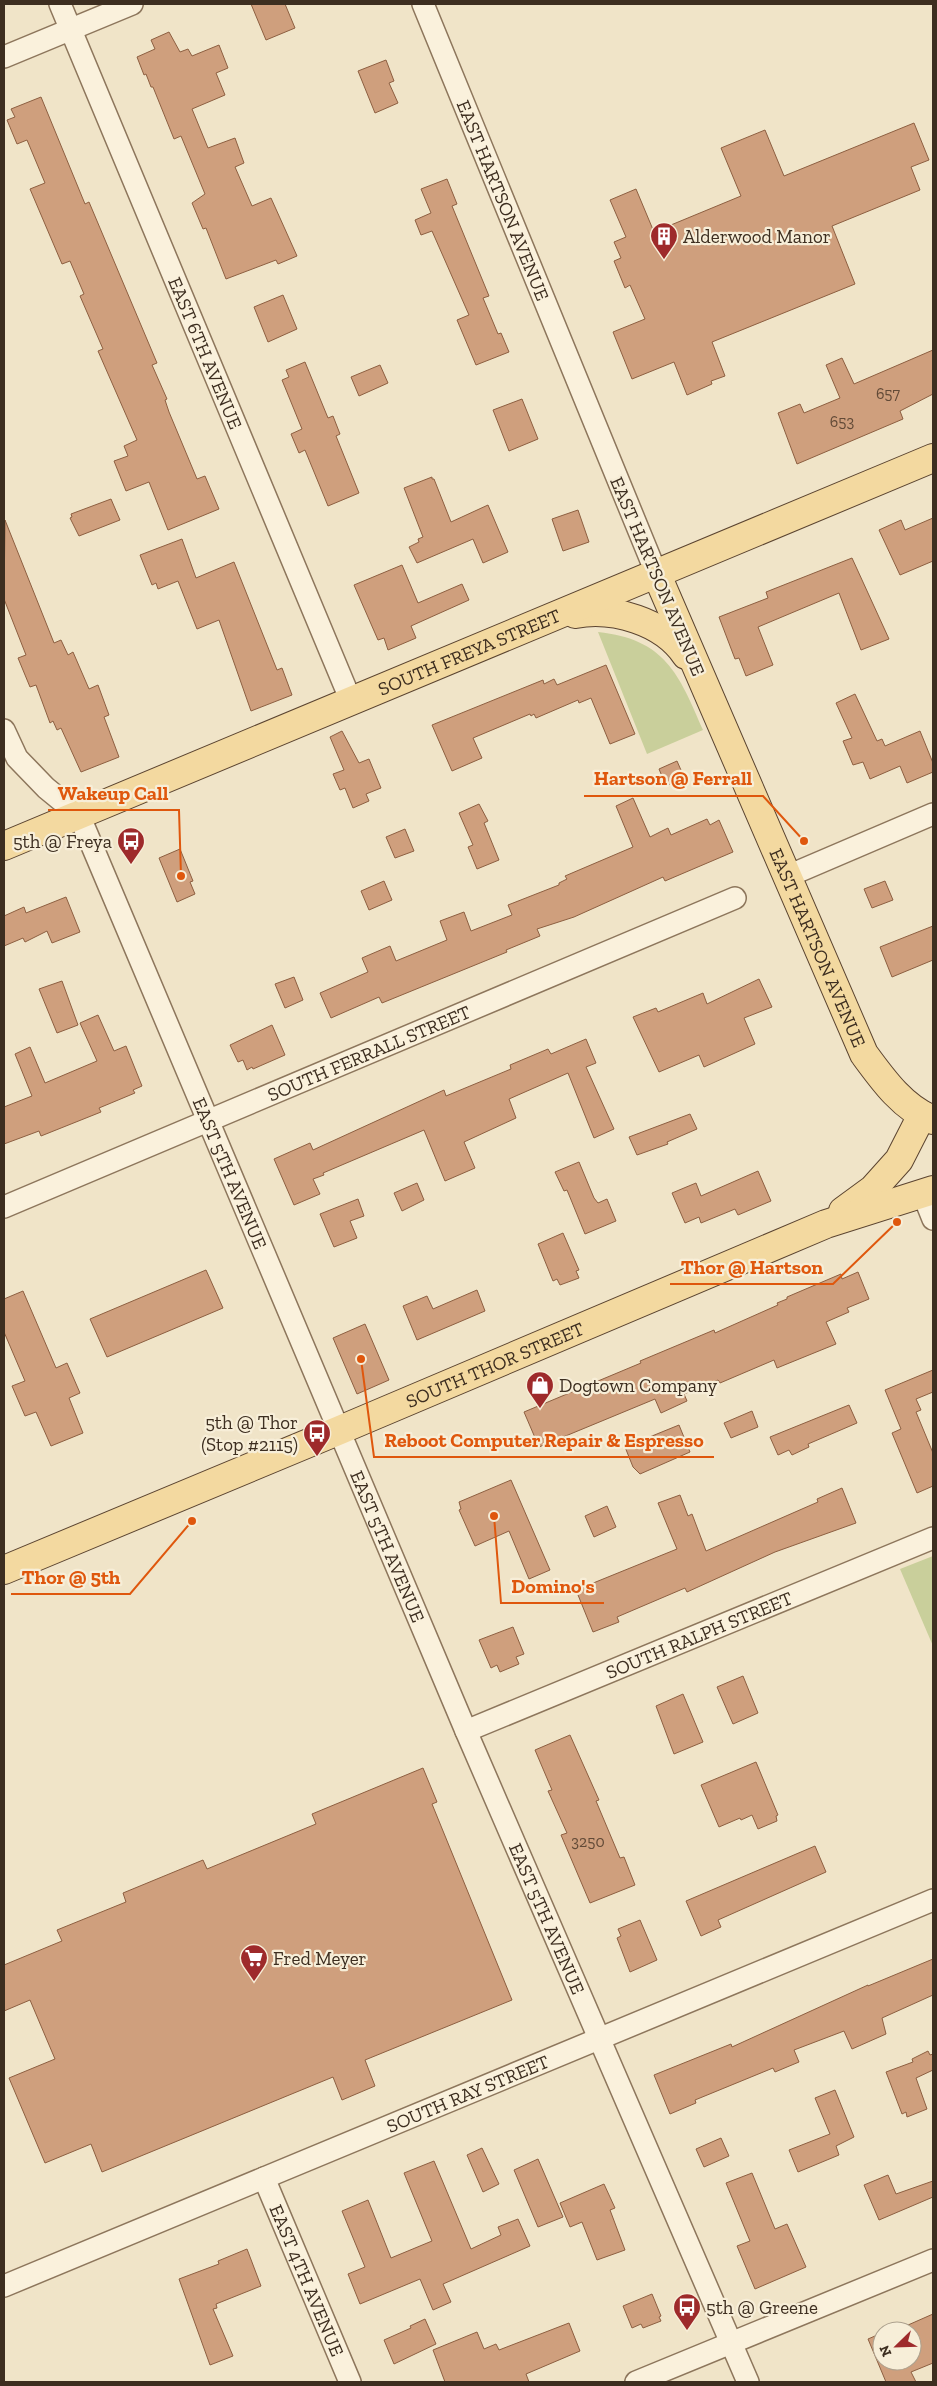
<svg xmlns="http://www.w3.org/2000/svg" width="937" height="2386" viewBox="0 0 937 2386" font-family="'Zilla Slab',serif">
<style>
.green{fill:#c9cf9b}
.building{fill:#cf9f7d;stroke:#8d5f41}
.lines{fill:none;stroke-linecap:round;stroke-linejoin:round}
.minor-casing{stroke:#8d765c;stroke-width:24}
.major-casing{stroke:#5b4430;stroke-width:30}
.minor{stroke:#faf1dc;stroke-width:21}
.major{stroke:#f3d9a0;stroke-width:28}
.labels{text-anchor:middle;stroke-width:4.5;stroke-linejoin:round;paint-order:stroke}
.number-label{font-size:16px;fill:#624a37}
.street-label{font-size:19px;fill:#3d2e20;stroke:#f7eed8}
.poi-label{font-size:19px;fill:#3d2e20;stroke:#f7eed8;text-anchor:start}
.leader{fill:none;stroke:#df570d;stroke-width:2}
.callout-dot{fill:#df570d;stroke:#f7eed8;stroke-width:2}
.callout-label{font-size:20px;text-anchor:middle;font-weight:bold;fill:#df570d;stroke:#f7eed8;stroke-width:4.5;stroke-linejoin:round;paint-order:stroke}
</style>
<rect width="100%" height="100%" fill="#f0e4c8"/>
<path class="green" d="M 598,632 C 665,639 679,674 703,730 L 647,754 Z
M 933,1556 L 933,1646 L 900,1569 Z"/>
<path class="building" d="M 251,4 L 285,4 L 295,28 L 266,40 Z
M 169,32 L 180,52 L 188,49 L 192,56 L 219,45 L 228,68 L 216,73 L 225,95 L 192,109 L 208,148 L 235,138 L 244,163 L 235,167 L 252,206 L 271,198 L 297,256 L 278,264 L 276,260 L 226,279 L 206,228 L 203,229 L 192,203 L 205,194 L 181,136 L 174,139 L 153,87 L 151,87 L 146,74 L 144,75 L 137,57 L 155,49 L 151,40 Z
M 386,60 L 394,81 L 389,83 L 398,103 L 375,113 L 358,71 Z
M 41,97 L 85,204 L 89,202 L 146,337 L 157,363 L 152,365 L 167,399 L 165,400 L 169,412 L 197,479 L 205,476 L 219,509 L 168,530 L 149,482 L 126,491 L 114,461 L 128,456 L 124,446 L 137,440 L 98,351 L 103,349 L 80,296 L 84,294 L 70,261 L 62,264 L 30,189 L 45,183 L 27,140 L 17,144 L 7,120 L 15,117 L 11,109 Z
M 914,123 L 929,160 L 911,167 L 920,190 L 832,226 L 855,284 L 712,342 L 725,376 L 711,381 L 712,384 L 687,395 L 674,362 L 632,379 L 613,332 L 645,319 L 630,285 L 625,288 L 614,261 L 621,258 L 614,242 L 626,237 L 610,200 L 636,189 L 654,232 L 741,196 L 721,148 L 765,130 L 784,176 Z
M 447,179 L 457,204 L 452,206 L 489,296 L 483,298 L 498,334 L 501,333 L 509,352 L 476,365 L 457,320 L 469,315 L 432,231 L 421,235 L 415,220 L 431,213 L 421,189 Z
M 283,295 L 297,329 L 268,342 L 254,307 Z
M 933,350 L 933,394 L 900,411 L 903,419 L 797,464 L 778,413 L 800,404 L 804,413 L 840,398 L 826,365 L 842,358 L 854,384 Z
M 305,362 L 328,418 L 333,416 L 340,434 L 336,436 L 359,493 L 328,506 L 305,450 L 299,453 L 291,434 L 302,429 L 282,380 L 289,377 L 286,370 Z
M 380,365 L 388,383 L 359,396 L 351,377 Z
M 522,399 L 538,439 L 509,451 L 493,410 Z
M 432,477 L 432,479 L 434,479 L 451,522 L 488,505 L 508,552 L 483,563 L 473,539 L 417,563 L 409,547 L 419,542 L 418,539 L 423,537 L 404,488 Z
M 111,499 L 120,520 L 79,536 L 70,518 L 72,517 L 71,514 Z
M 578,510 L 589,542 L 563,551 L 552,519 Z
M 933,518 L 933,561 L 900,575 L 879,530 L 901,520 L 905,530 Z
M 5,520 L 54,643 L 61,640 L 68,655 L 73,652 L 89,689 L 98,685 L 109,715 L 104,717 L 119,757 L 81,772 L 61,728 L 57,730 L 53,721 L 50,723 L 36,685 L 30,687 L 18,658 L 26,655 L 4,599 Z
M 182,539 L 196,578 L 234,562 L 277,670 L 282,668 L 292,695 L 251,711 L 219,620 L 197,629 L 178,581 L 158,589 L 156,583 L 152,585 L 140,555 Z
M 852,558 L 889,639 L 861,650 L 839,593 L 758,627 L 773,665 L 746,676 L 739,658 L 735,659 L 719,617 L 768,598 L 766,592 Z
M 402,565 L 418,603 L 462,584 L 469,600 L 411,626 L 416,638 L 388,650 L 384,638 L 378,640 L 354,585 Z
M 606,665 L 635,734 L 610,744 L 591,698 L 579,703 L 578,700 L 536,718 L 534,714 L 531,716 L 530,714 L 473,738 L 482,758 L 452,771 L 432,725 L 543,680 L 544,684 L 554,679 L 557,685 Z
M 855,694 L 877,741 L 882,739 L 885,746 L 920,731 L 933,763 L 933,772 L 907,783 L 900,766 L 870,779 L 863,762 L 853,765 L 843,741 L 852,738 L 836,703 Z
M 342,731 L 359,763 L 369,759 L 381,788 L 366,794 L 369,801 L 353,808 L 345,788 L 340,790 L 333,774 L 344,770 L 330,737 Z
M 677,761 L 684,777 L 666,786 L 659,769 Z
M 633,798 L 650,837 L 668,828 L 671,835 L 707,819 L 710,825 L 719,820 L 733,852 L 665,881 L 663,877 L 574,917 L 537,929 L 540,936 L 506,950 L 507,952 L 382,1003 L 379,997 L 331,1018 L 320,993 L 368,972 L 362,958 L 390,946 L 396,961 L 447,940 L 440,921 L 464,912 L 471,931 L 512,915 L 508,905 L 559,885 L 559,883 L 567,879 L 565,876 L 633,847 L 616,806 Z
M 479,804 L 488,821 L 484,823 L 499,860 L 477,869 L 468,847 L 473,845 L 459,813 Z
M 405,829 L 414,851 L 395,858 L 386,837 Z
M 180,849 L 193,881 L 190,882 L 195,894 L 177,902 L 159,858 Z
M 384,881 L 392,900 L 369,910 L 361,891 Z
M 885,881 L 893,900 L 872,908 L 864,889 Z
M 66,897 L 80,932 L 52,943 L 47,931 L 25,942 L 23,938 L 4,946 L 4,916 L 24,907 L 26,913 Z
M 933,926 L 933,960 L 892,977 L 880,947 Z
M 294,977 L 303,1000 L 285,1008 L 275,984 Z
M 759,979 L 772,1007 L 744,1018 L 755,1044 L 704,1067 L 699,1055 L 659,1072 L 633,1017 L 656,1008 L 658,1012 L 703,993 L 707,1004 Z
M 62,981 L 78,1025 L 57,1033 L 39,989 Z
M 98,1015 L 114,1051 L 126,1046 L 142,1086 L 133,1090 L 135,1093 L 99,1108 L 101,1112 L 41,1136 L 39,1131 L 4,1144 L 4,1107 L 32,1096 L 15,1054 L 30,1047 L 45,1083 L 97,1061 L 80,1023 Z
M 272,1025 L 285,1055 L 253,1069 L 252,1067 L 247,1070 L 243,1060 L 238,1062 L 230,1045 Z
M 586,1039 L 596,1063 L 586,1067 L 614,1129 L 594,1138 L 568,1073 L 509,1099 L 516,1118 L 464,1142 L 475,1168 L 445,1181 L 424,1130 L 323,1173 L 324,1175 L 313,1179 L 320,1194 L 294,1205 L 274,1159 L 310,1143 L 313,1150 L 444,1090 L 446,1096 L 511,1069 L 510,1065 L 548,1049 L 551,1054 Z
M 690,1114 L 697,1129 L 667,1142 L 668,1144 L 637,1155 L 629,1137 Z
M 579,1162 L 594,1198 L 598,1203 L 607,1199 L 616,1221 L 585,1234 L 567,1190 L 564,1191 L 555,1172 Z
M 758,1171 L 771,1201 L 738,1215 L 735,1209 L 701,1223 L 699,1217 L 685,1223 L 672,1193 L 696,1183 L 701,1196 Z
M 417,1183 L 424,1200 L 402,1211 L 394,1193 Z
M 358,1199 L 364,1216 L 350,1221 L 357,1238 L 334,1247 L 320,1214 Z
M 563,1233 L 579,1270 L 576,1271 L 579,1278 L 560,1285 L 557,1279 L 553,1281 L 538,1244 Z
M 206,1270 L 223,1308 L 107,1357 L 90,1319 Z
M 858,1272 L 869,1299 L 847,1308 L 849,1312 L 826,1322 L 836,1344 L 777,1368 L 774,1360 L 720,1383 L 718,1380 L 684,1394 L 687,1401 L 661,1413 L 655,1399 L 539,1447 L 524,1412 L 641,1363 L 640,1361 L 714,1330 L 715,1333 L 778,1305 L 777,1303 L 787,1299 L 787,1297 L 841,1274 L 842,1279 Z
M 477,1290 L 485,1311 L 417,1340 L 403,1306 L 427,1296 L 433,1309 Z
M 23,1291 L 56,1368 L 67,1363 L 80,1393 L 69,1398 L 83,1433 L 51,1446 L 36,1412 L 25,1416 L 12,1386 L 25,1381 L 4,1332 L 4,1299 Z
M 365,1324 L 389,1380 L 357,1394 L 333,1338 Z
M 933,1370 L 933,1392 L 916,1399 L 921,1410 L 916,1412 L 933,1453 L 933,1486 L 917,1493 L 892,1433 L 901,1429 L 885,1390 Z
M 849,1405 L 857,1423 L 808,1444 L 809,1447 L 792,1455 L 789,1450 L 778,1455 L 770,1437 Z
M 752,1411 L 758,1427 L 731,1438 L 724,1423 Z
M 679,1425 L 690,1452 L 640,1474 L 633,1467 L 625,1447 Z
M 511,1480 L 550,1570 L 529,1579 L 509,1531 L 475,1546 L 459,1510 L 461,1509 L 459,1502 Z
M 842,1488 L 856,1523 L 775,1552 L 687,1592 L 685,1588 L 617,1617 L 619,1622 L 593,1632 L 576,1590 L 677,1549 L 658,1503 L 680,1495 L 688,1516 L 692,1514 L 706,1551 L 818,1502 L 817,1499 Z
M 607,1506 L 616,1527 L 594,1537 L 585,1516 Z
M 513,1627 L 524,1654 L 516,1657 L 519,1664 L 500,1672 L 497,1665 L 491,1668 L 479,1640 Z
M 743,1676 L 758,1713 L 733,1724 L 717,1687 Z
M 683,1694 L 703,1742 L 674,1754 L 656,1706 Z
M 570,1735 L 599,1800 L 596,1801 L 620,1858 L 624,1857 L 635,1885 L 590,1903 L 561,1835 L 567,1833 L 548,1791 L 552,1790 L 535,1750 Z
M 756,1762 L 778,1815 L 776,1816 L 777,1821 L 758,1829 L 752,1815 L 741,1820 L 740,1818 L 719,1827 L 701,1785 Z
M 423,1768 L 437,1802 L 432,1804 L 512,2000 L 365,2060 L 375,2086 L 342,2100 L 333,2077 L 102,2172 L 91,2144 L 45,2163 L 9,2078 L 55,2059 L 30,2000 L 4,2011 L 4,1965 L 62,1941 L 57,1930 L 126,1902 L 123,1893 L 203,1860 L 207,1869 L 316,1824 L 312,1814 Z
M 815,1846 L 826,1872 L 718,1920 L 721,1927 L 701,1936 L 686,1901 Z
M 640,1920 L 657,1960 L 630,1972 L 617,1938 L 621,1936 L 618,1929 Z
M 933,1959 L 933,1995 L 882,2018 L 886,2034 L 852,2049 L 844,2031 L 794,2050 L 799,2062 L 775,2072 L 773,2068 L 695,2100 L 696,2103 L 670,2114 L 654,2075 L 731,2044 L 732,2047 L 868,1985 L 868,1986 Z
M 928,2051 L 930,2055 L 933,2054 L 933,2070 L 916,2078 L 927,2109 L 907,2117 L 906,2112 L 902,2114 L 886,2072 L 913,2062 L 912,2059 Z
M 835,2090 L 854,2137 L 836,2146 L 839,2155 L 798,2172 L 789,2150 L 830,2134 L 815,2098 Z
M 721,2138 L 729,2156 L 704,2167 L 696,2149 Z
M 482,2148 L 499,2184 L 483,2192 L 467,2155 Z
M 538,2159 L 563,2217 L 538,2227 L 514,2170 Z
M 434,2161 L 471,2249 L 501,2235 L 498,2227 L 518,2219 L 530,2246 L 443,2284 L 451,2302 L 433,2310 L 420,2279 L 360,2304 L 348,2274 L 365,2267 L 342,2211 L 368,2200 L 391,2258 L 432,2241 L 404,2173 Z
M 752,2173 L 775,2229 L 787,2224 L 806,2267 L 755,2289 L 737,2246 L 750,2241 L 726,2183 Z
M 888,2175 L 896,2194 L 933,2181 L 933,2197 L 879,2220 L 864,2185 Z
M 604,2184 L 615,2208 L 610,2210 L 625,2250 L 597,2260 L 582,2222 L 570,2227 L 560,2203 Z
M 247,2249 L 261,2286 L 216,2304 L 217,2308 L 213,2309 L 233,2356 L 210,2365 L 179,2279 L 219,2264 L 218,2261 Z
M 652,2294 L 661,2316 L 659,2317 L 661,2321 L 643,2328 L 641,2324 L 632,2328 L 623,2306 Z
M 933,2314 L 933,2363 L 911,2372 L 916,2382 L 886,2382 L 868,2339 L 882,2333 L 882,2361 L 912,2361 L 912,2331 L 887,2331 L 898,2326 L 899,2329 Z
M 425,2319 L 436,2344 L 394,2364 L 384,2340 L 411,2328 L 410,2326 Z
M 569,2323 L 580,2351 L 526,2374 L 529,2382 L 445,2382 L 433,2350 L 477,2332 L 484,2349 L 496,2344 L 499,2350 Z"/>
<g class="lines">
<g class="minor-casing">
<g id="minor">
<path id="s1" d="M 60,4 L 351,701"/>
<path id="s2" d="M 423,4 L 657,575"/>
<path d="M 4,57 L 132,4"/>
<path id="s3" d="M 4,730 L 17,758 L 46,788 L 79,815 L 466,1731 L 748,2382"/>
<path d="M 788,876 L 933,814"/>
<path d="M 923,1194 L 933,1219"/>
<path id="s4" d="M 4,1207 L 735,898"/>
<path id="s5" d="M 466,1731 L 933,1538"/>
<path id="s6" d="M 264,2178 L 350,2382"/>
<path id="s7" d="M 4,2286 L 933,1900"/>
<path d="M 636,2382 L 933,2260"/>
</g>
</g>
<g class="major-casing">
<g id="major">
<path id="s8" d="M 657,575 L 864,1054 C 883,1080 903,1108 933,1120"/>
<path d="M 575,614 C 613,607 663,621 686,655"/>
<path id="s9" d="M 4,846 L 933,458"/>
<path d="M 843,1211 L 873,1189 L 899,1160 L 922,1115"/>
<path id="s10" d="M 4,1570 L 340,1430 L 826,1224 L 933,1190"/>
</g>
</g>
<use href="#minor" class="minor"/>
<use href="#major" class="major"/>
</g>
<defs>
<g id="building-pin" transform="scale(1.4375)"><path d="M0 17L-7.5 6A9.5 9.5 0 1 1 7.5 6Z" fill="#9e2a2b" stroke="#f7eed8"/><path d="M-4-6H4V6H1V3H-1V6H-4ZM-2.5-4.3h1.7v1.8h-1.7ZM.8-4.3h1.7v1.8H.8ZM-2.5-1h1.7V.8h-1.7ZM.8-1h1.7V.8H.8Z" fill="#fff"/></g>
<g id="bus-pin" transform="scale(1.4375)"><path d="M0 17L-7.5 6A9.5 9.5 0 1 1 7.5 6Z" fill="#9e2a2b" stroke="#f7eed8"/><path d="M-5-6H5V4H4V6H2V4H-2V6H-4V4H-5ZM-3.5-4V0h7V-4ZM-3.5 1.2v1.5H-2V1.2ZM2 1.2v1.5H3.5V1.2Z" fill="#fff"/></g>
<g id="shop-pin" transform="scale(1.4375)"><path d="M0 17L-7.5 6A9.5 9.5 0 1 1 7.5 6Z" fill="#9e2a2b" stroke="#f7eed8"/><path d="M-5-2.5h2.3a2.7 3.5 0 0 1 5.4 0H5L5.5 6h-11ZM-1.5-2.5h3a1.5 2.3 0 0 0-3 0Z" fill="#fff"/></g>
<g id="supermarket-pin" transform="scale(1.4375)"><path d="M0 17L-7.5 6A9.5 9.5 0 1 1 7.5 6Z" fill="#9e2a2b" stroke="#f7eed8"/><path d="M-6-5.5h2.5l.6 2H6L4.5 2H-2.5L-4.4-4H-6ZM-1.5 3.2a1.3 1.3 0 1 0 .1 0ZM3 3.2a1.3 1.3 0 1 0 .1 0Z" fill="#fff"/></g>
</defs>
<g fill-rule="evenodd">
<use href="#building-pin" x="664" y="236"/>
<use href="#bus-pin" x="131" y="841"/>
<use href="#shop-pin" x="540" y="1385"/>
<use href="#bus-pin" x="317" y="1433"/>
<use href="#supermarket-pin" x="254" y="1958"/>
<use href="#bus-pin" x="687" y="2307"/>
</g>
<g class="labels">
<g class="number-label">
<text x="888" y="399">657</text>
<text x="842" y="427">653</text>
<text x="588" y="1847">3250</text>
</g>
<g class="street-label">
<text dy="7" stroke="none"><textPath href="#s2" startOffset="212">EAST HARTSON AVENUE</textPath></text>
<text dy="7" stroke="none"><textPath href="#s1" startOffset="378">EAST 6TH AVENUE</textPath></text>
<text transform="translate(658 576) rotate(67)" y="7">EAST HARTSON AVENUE</text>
<text dy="7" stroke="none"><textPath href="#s9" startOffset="504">SOUTH FREYA STREET</textPath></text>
<text dy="7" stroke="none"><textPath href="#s8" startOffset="406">EAST HARTSON AVENUE</textPath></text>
<text dy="7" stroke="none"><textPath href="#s4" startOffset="396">SOUTH FERRALL STREET</textPath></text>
<text dy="7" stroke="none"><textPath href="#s3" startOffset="504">EAST 5TH AVENUE</textPath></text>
<text dy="7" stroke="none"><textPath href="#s10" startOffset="532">SOUTH THOR STREET</textPath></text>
<text dy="7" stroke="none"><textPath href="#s3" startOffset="909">EAST 5TH AVENUE</textPath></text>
<text dy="7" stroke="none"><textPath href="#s5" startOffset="252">SOUTH RALPH STREET</textPath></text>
<text dy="7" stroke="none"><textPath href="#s3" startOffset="1314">EAST 5TH AVENUE</textPath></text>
<text dy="7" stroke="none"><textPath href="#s7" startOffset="502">SOUTH RAY STREET</textPath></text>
<text dy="7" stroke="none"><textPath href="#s6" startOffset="111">EAST 4TH AVENUE</textPath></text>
</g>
<g class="poi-label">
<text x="683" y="243">Alderwood Manor</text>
<text x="112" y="848" text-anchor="end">5th @ Freya</text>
<text x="559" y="1392">Dogtown Company</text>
<text x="298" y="1429" text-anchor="end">5th @ Thor<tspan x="298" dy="22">(Stop #2115)</tspan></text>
<text x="273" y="1965">Fred Meyer</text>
<text x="706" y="2314">5th @ Greene</text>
</g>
</g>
<path class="leader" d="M804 841L763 796H584M181 876L179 810H48M897 1222L833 1284H670M361 1359L374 1457H714M192 1521L130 1594H11M494 1516L501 1603H604"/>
<g class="callout-dot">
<circle cx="804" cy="841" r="5"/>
<circle cx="181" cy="876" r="5"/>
<circle cx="897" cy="1222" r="5"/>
<circle cx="361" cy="1359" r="5"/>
<circle cx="192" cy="1521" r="5"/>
<circle cx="494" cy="1516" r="5"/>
</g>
<g class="callout-label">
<text x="673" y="785">Hartson @ Ferrall</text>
<text x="113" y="800">Wakeup Call</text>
<text x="752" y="1274">Thor @ Hartson</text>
<text x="544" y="1447">Reboot Computer Repair &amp; Espresso</text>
<text x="71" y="1584">Thor @ 5th</text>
<text x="553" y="1593">Domino's</text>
</g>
<rect width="937" height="2386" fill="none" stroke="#3d2e20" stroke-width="10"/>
<g transform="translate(897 2346) rotate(247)"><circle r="24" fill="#f7eed8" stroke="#ada18e"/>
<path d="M0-4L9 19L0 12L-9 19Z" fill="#9e2a2b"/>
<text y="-8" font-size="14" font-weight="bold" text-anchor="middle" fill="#3d2e20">N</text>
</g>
</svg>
